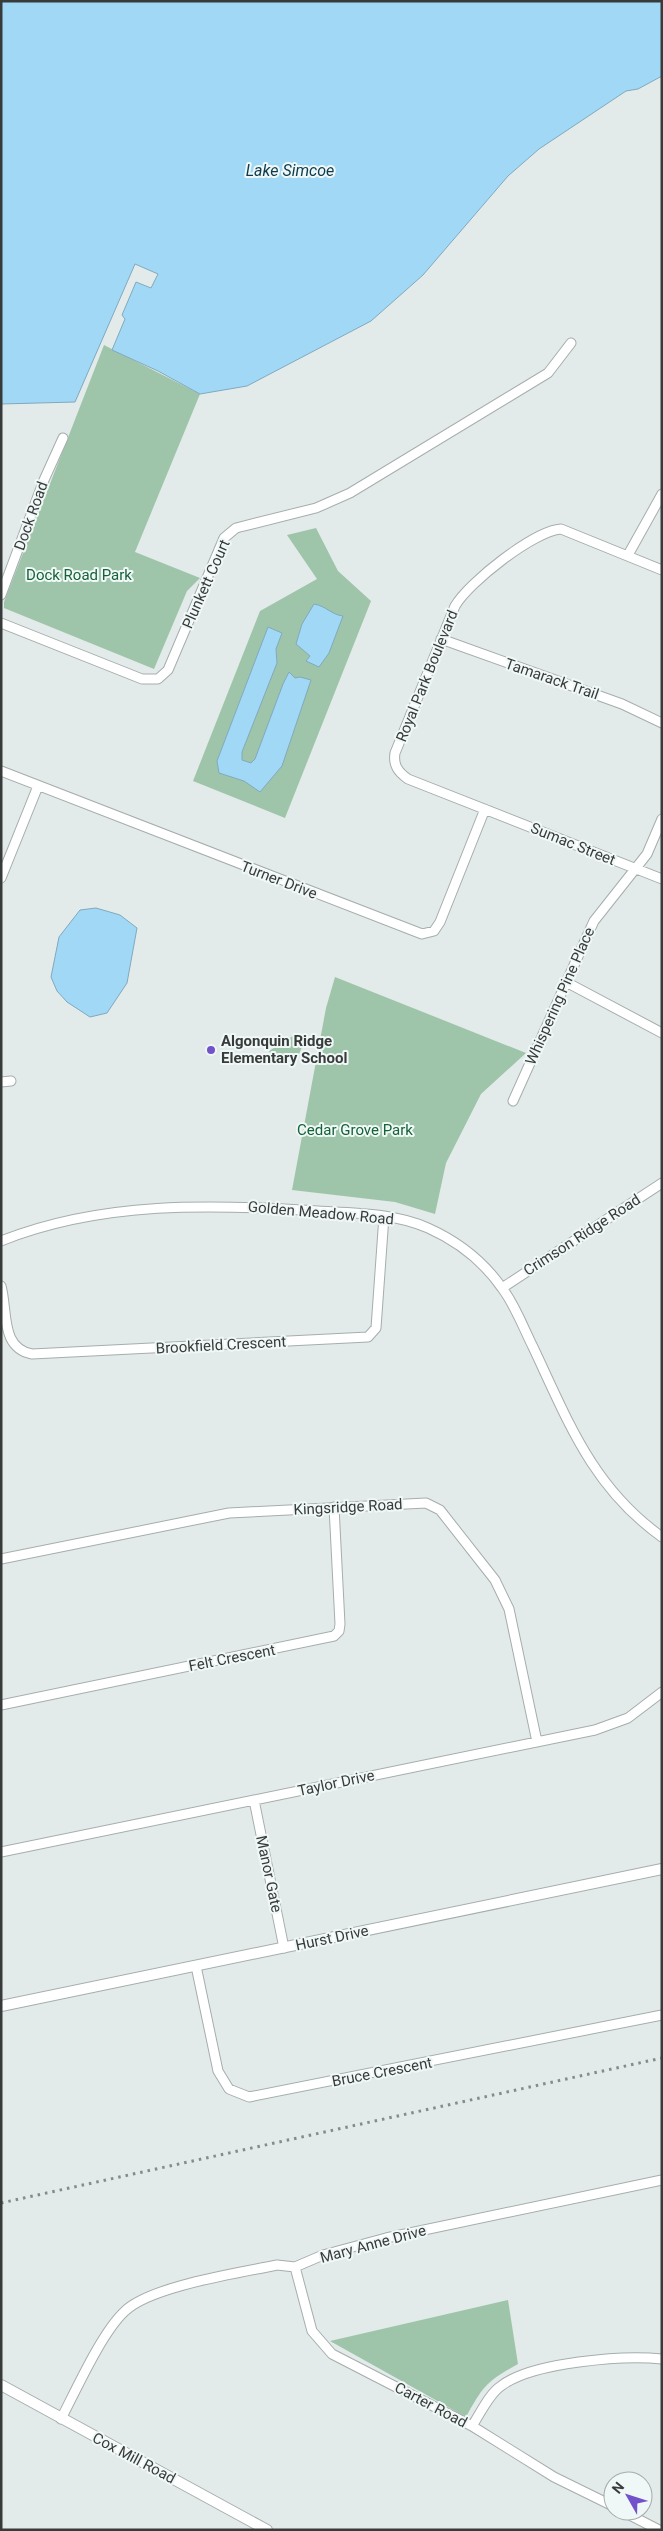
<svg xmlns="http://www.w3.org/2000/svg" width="663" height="2531" viewBox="0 0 663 2531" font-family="Roboto,sans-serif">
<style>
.green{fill:#9ec5a9}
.water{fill:#a1d8f6;stroke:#81a9be}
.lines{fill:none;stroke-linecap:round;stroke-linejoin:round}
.minor-casing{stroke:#a6adad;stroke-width:11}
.tertiary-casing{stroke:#a6adad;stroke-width:12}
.minor{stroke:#fff;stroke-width:9}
.tertiary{stroke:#fff;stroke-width:10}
.rail{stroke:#848b8a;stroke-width:3;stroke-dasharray:2.5 5;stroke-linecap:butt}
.poi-dot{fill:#7152cb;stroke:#f0f8f7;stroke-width:2}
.labels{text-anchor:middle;stroke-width:4;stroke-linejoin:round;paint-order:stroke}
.street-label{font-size:15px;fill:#373b3a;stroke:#f0f8f7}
.park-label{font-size:15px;fill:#166238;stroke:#f0f8f7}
.poi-label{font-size:15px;font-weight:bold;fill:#373b3a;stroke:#f0f8f7;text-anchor:start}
.water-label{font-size:16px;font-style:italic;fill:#0c3b4f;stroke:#f0f8f7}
</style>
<rect width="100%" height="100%" fill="#e2ebea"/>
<path class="green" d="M 104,345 L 200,394 L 135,552 L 200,578 L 187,591 L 154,669 L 4,608 L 4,602 Z
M 316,528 L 338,571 L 371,601 L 285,818 L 193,781 L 260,611 L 317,579 L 287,535 Z
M 335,977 L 526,1053 L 481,1094 L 446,1163 L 435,1214 L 395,1202 L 292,1190 L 326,1008 Z
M 296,1034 L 303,1045 L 299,1054 L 281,1062 L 273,1059 L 269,1051 Z
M 508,2300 L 518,2364 C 486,2382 484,2385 466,2417 L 330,2341 Z"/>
<path class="water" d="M 1,1 L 662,1 L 662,76 L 638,89 L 626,91 L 539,149 L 508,176 L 423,275 L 371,321 L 247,386 L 200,394 L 158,371 L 112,350 L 125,319 L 122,315 L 136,282 L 151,288 L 158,274 L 135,264 L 75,402 L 1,404 Z
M 314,604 C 326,606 332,615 343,616 L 329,653 L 319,667 L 306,661 L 310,656 L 296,644 L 302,624 Z
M 268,627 L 282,633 L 276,649 L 277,663 L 242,752 L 242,760 L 251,763 L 255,759 L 283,684 L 289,672 L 295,678 L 300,677 L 311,680 L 282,766 L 260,792 L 244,781 L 219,773 L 217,761 Z
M 96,908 L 120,915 L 137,928 L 127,983 L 107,1013 L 90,1017 L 67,1002 L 57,991 L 51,977 L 59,937 L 80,910 Z"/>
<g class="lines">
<g class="minor-casing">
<path id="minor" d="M 628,555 L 662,494
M 662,570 L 561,529 C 534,531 469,582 455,606 L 395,753 C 393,765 398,772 408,779 L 662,879
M 1,595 L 44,480 L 63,438
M 1,623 L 142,679 L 158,679 L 168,670 L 224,538 L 236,528 L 316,508 L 350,493 L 548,373 L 571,343
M 441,639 L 622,704 L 662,723
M 1,771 L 422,934 L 434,931 L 440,922 L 485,809
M 1,878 L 38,786
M 566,982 L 662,1033
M 1,1082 L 11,1081
M 513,1101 L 588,934 L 594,921 L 647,854 L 662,819
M 1,1241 C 101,1201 212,1204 318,1211 C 354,1213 394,1213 428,1228 C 457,1241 484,1262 502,1288 C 515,1305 523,1327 533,1347 C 568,1421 592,1487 662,1537
M 1,1286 C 8,1311 0,1348 32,1354 L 368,1337 L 376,1328 L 384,1216
M 502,1288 L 662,1183
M 1,1559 L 229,1513 L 426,1503 L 440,1510 L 495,1580 L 509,1609 L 537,1742
M 1,1705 L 334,1636 L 339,1631 L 340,1624 L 334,1507
M 254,1800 L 284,1948
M 1,1852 L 595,1730 L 628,1718 L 662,1692
M 196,1966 L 218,2071 L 229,2089 L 249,2097 L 662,2015
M 295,2267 L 312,2331 L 332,2354 L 472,2426 L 554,2477 L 613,2506
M 61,2419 C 76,2390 102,2332 125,2311 C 151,2286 239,2273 277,2265 L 295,2267 L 323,2255 L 386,2238 L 662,2180
M 472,2426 C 480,2414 489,2394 501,2386 C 532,2362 624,2355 662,2359
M 622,2511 L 659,2530"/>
</g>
<g class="tertiary-casing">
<path id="tertiary" d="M 1,2006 L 662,1869
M 1,2385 L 267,2530"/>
</g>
<use href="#minor" class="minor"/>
<use href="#tertiary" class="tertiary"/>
<path class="rail" d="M 1,2203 L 662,2058"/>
</g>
<circle class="poi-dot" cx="211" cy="1050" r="5"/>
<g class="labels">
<g class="street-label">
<text transform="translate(31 516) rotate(-70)" y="5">Dock Road</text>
<text transform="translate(206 584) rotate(-66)" y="5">Plunkett Court</text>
<text transform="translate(427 676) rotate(-68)" y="5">Royal Park Boulevard</text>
<text transform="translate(552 679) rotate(19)" y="5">Tamarack Trail</text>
<text transform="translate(573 844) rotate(22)" y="5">Sumac Street</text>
<text transform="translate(279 880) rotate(21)" y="5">Turner Drive</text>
<text transform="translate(560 996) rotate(-66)" y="5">Whispering Pine Place</text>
<text transform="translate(321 1213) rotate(5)" y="5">Golden Meadow Road</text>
<text transform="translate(582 1235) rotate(-33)" y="5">Crimson Ridge Road</text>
<text transform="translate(221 1345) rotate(-3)" y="5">Brookfield Crescent</text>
<text transform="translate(348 1507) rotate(-3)" y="5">Kingsridge Road</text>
<text transform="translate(232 1658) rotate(-11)" y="5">Felt Crescent</text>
<text transform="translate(336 1783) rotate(-12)" y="5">Taylor Drive</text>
<text transform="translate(269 1874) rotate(78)" y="5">Manor Gate</text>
<text transform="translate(332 1938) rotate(-12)" y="5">Hurst Drive</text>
<text transform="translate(382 2072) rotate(-11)" y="5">Bruce Crescent</text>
<text transform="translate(373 2244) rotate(-15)" y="5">Mary Anne Drive</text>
<text transform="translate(431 2405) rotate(28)" y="5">Carter Road</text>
<text transform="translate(134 2458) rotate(28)" y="5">Cox Mill Road</text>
</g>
<g class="park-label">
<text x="79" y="580">Dock Road Park</text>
<text x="355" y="1135">Cedar Grove Park</text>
</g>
<g class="poi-label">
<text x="221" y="1046">Algonquin Ridge<tspan x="221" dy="17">Elementary School</tspan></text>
</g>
<g class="water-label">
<text x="290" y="176">Lake Simcoe</text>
</g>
</g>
<rect width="663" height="2531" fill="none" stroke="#373b3a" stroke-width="5"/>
<g transform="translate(628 2496) rotate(309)"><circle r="24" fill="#f0f8f7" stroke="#a6acab"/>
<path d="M0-4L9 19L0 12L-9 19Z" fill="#7152cb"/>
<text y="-8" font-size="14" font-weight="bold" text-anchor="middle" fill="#373b3a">N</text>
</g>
</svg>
